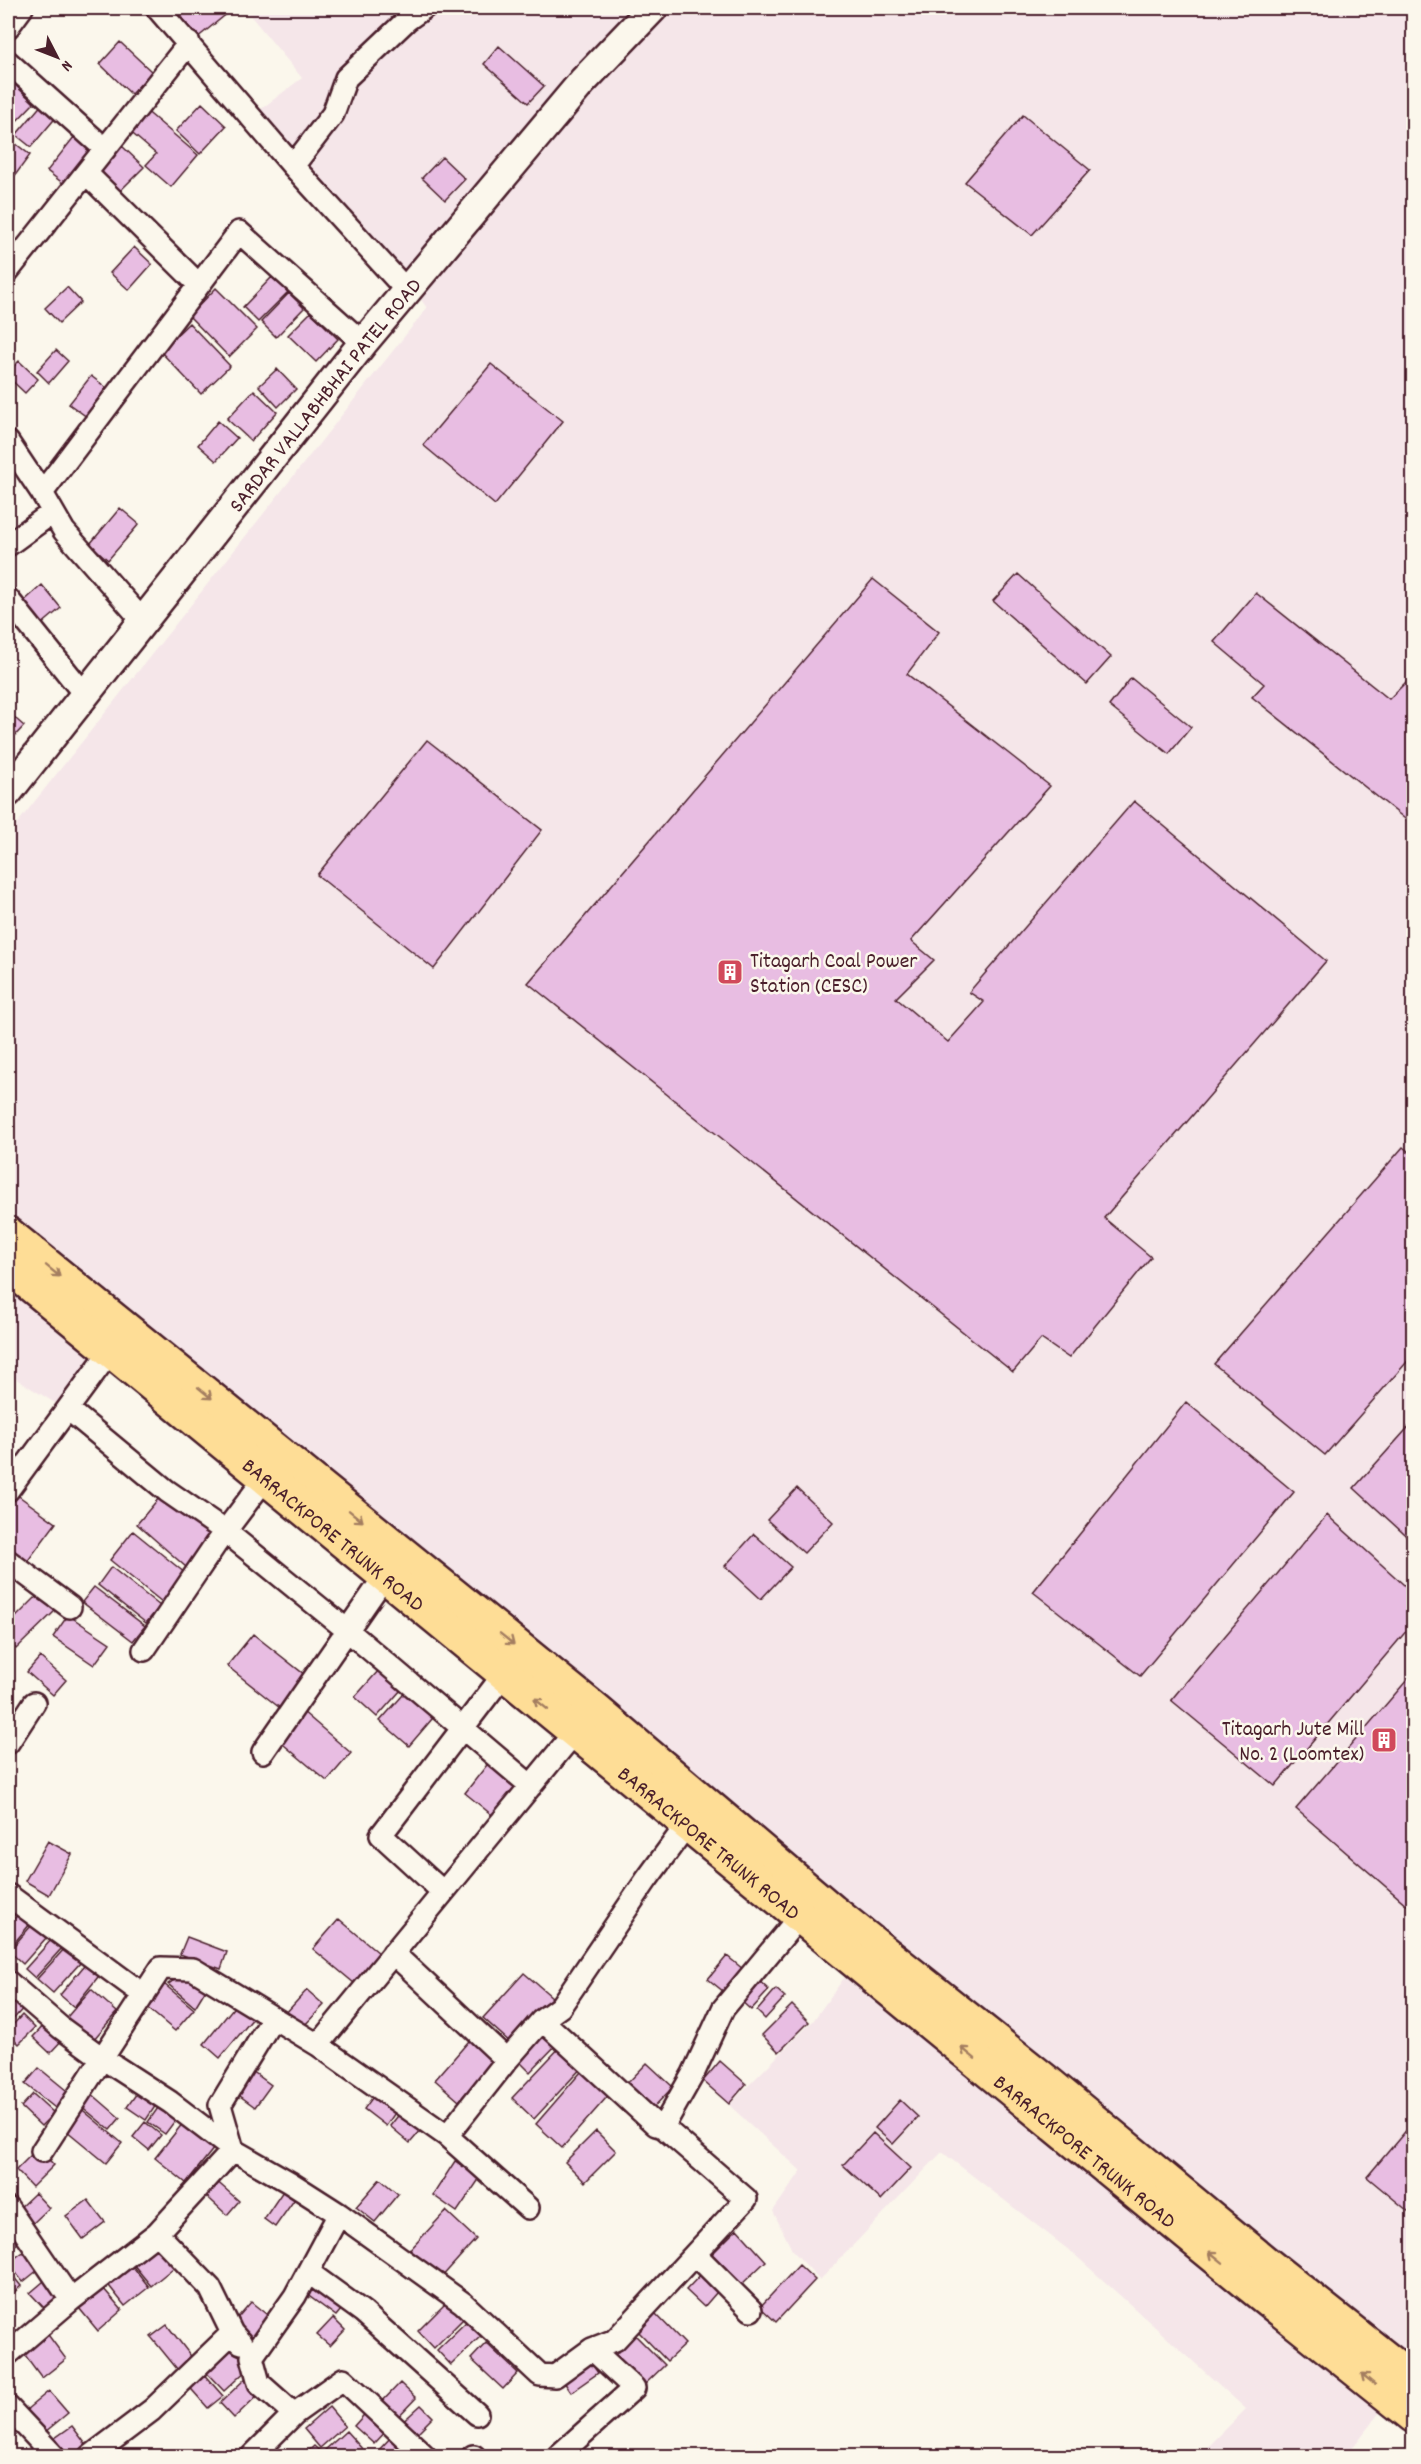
<svg xmlns="http://www.w3.org/2000/svg" width="1421" height="2464" viewBox="0 0 1421 2464" font-family="Dekko,sans-serif">
<style>
.built{fill:#f5e6e9}
.building{fill:#e8bde2;stroke:#4a1f2b;stroke-width:1.5}
.lines{fill:none;stroke-linecap:round;stroke-linejoin:round}
.street-casing{stroke:#4a1f2b;stroke-width:26}
.secondary-casing{stroke:#4a1f2b;stroke-width:33}
.primary-casing{stroke:#4a1f2b;stroke-width:38}
.street{stroke:#fbf7ec;stroke-width:21}
.secondary{stroke:#fbf7ec;stroke-width:28}
.primary{stroke:#fedd96;stroke-width:33}
.oneway{stroke:#a47e60}
.labels{text-anchor:middle;stroke-width:5;stroke-linejoin:round;paint-order:stroke}
.street-label{font-size:22px;fill:#4a1f2b;stroke:#fbf7ec}
.poi-label{font-size:22px;fill:#4a1f2b;stroke:#fbf7ec;text-anchor:start}
</style>
<rect width="100%" height="100%" fill="#fbf7ec"/>
<filter id="ink" filterUnits="userSpaceOnUse"><feTurbulence type="fractalNoise" baseFrequency=".0167" numOctaves="2"/><feDisplacementMap in="SourceGraphic" scale="12" xChannelSelector="R" yChannelSelector="G"/><feConvolveMatrix kernelMatrix="1 2 1 2 8 2 1 2 1" color-interpolation-filters="sRGB"/></filter>
<g filter="url(#ink)">
<path class="built" d="M 244,8 L 1413,8 L 1413,2378 L 1042,2074 L 8,1210 L 8,835 L 427,308 L 404,276 L 257,112 L 302,78 Z
M 8,1256 L 111,1338 L 60,1406 L 8,1374 Z
M 862,1953 L 1397,2390 L 1346,2456 L 1199,2456 L 1246,2409 L 1074,2254 L 942,2152 L 820,2280 L 792,2250 L 773,2211 L 801,2171 L 729,2105 L 813,2021 Z"/>
<path class="building" d="M 187,8 L 234,8 L 197,38 L 178,15 Z
M 120,42 L 152,72 L 131,94 L 100,64 Z
M 499,46 L 544,86 L 528,103 L 484,64 Z
M 10,80 L 34,103 L 9,129 L 8,82 Z
M 43,103 L 58,115 L 31,147 L 16,135 Z
M 202,103 L 226,126 L 200,154 L 176,131 Z
M 144,109 L 198,155 L 171,187 L 146,165 L 156,154 L 127,129 Z
M 1023,115 L 1090,170 L 1032,235 L 965,182 Z
M 74,137 L 91,151 L 64,184 L 47,171 Z
M 11,140 L 30,155 L 8,185 L 8,145 Z
M 122,146 L 144,167 L 116,195 L 94,174 Z
M 442,157 L 465,179 L 445,200 L 422,178 Z
M 134,247 L 152,264 L 129,290 L 110,273 Z
M 272,277 L 288,292 L 258,322 L 243,307 Z
M 67,287 L 81,302 L 59,323 L 45,308 Z
M 216,288 L 257,329 L 229,357 L 189,316 Z
M 289,293 L 304,308 L 276,337 L 261,322 Z
M 311,312 L 338,339 L 316,362 L 288,335 Z
M 189,323 L 230,366 L 201,394 L 160,351 Z
M 56,350 L 68,361 L 49,383 L 37,371 Z
M 19,361 L 38,379 L 25,393 L 8,377 L 8,372 Z
M 491,364 L 563,421 L 495,505 L 423,445 Z
M 277,369 L 296,389 L 278,407 L 259,386 Z
M 91,376 L 108,389 L 87,417 L 69,404 Z
M 254,390 L 277,412 L 251,441 L 227,419 Z
M 218,421 L 237,438 L 216,461 L 198,445 Z
M 120,508 L 139,524 L 108,560 L 90,544 Z
M 1018,574 L 1111,657 L 1087,684 L 993,601 Z
M 873,579 L 939,632 L 907,674 L 1050,786 L 911,941 L 934,960 L 896,998 L 948,1042 L 984,1002 L 969,992 L 1134,801 L 1326,961 L 1104,1218 L 1151,1257 L 1069,1358 L 1041,1339 L 1013,1372 L 528,983 Z
M 42,585 L 61,608 L 41,625 L 22,603 Z
M 1256,593 L 1389,699 L 1414,674 L 1414,826 L 1252,697 L 1264,684 L 1214,642 Z
M 1131,678 L 1191,727 L 1169,754 L 1109,706 Z
M 9,713 L 24,726 L 8,743 L 8,715 Z
M 427,740 L 542,830 L 434,969 L 317,875 Z
M 1403,1147 L 1414,1156 L 1414,1354 L 1325,1455 L 1214,1364 Z
M 1186,1402 L 1294,1492 L 1140,1676 L 1033,1592 Z
M 1414,1421 L 1414,1543 L 1354,1488 Z
M 797,1488 L 833,1522 L 804,1553 L 767,1520 Z
M 164,1492 L 214,1535 L 186,1567 L 137,1524 Z
M 16,1494 L 56,1523 L 24,1566 L 8,1553 L 8,1505 Z
M 1327,1515 L 1414,1594 L 1414,1622 L 1275,1786 L 1171,1700 Z
M 133,1531 L 185,1573 L 162,1602 L 110,1560 Z
M 754,1534 L 791,1567 L 761,1599 L 725,1566 Z
M 111,1567 L 160,1606 L 146,1623 L 98,1585 Z
M 94,1587 L 145,1626 L 133,1641 L 82,1602 Z
M 41,1592 L 57,1609 L 16,1649 L 8,1640 L 8,1625 Z
M 68,1615 L 110,1643 L 94,1665 L 53,1637 Z
M 253,1634 L 305,1675 L 280,1708 L 227,1666 Z
M 40,1657 L 66,1680 L 53,1695 L 27,1672 Z
M 379,1670 L 401,1690 L 377,1717 L 355,1697 Z
M 1414,1672 L 1414,1911 L 1296,1809 Z
M 410,1687 L 438,1712 L 409,1746 L 380,1721 Z
M 302,1711 L 351,1753 L 327,1781 L 278,1740 Z
M 490,1761 L 518,1783 L 492,1815 L 465,1793 Z
M 48,1841 L 72,1854 L 49,1895 L 25,1881 Z
M 19,1913 L 31,1923 L 8,1950 L 8,1926 Z
M 339,1919 L 379,1953 L 354,1983 L 313,1949 Z
M 32,1925 L 46,1938 L 23,1964 L 9,1951 Z
M 187,1937 L 227,1952 L 221,1969 L 180,1954 Z
M 51,1940 L 61,1949 L 35,1978 L 25,1969 Z
M 65,1948 L 81,1962 L 53,1993 L 37,1979 Z
M 727,1956 L 743,1969 L 724,1992 L 708,1979 Z
M 88,1961 L 102,1972 L 74,2007 L 60,1995 Z
M 186,1973 L 209,1984 L 195,2007 L 168,1984 Z
M 524,1973 L 552,1997 L 511,2043 L 483,2018 Z
M 757,1979 L 769,1990 L 751,2010 L 739,1999 Z
M 164,1984 L 194,2009 L 175,2031 L 145,2006 Z
M 91,1989 L 117,2012 L 88,2046 L 62,2023 Z
M 776,1989 L 785,1997 L 765,2019 L 757,2011 Z
M 307,1990 L 324,2005 L 301,2029 L 285,2014 Z
M 8,1992 L 27,2004 L 8,2025 Z
M 237,2003 L 254,2017 L 220,2058 L 204,2044 Z
M 792,2005 L 809,2022 L 779,2052 L 762,2035 Z
M 22,2015 L 35,2028 L 19,2044 L 8,2033 L 8,2030 Z
M 47,2022 L 64,2038 L 50,2053 L 33,2037 Z
M 542,2025 L 560,2041 L 530,2072 L 513,2055 Z
M 475,2034 L 499,2055 L 459,2101 L 435,2080 Z
M 563,2044 L 585,2064 L 534,2119 L 512,2098 Z
M 720,2061 L 746,2084 L 729,2104 L 703,2081 Z
M 647,2063 L 673,2087 L 649,2112 L 623,2088 Z
M 587,2065 L 614,2089 L 562,2148 L 536,2124 Z
M 39,2068 L 72,2095 L 59,2111 L 25,2084 Z
M 248,2068 L 271,2085 L 255,2107 L 232,2090 Z
M 139,2090 L 158,2102 L 146,2120 L 127,2107 Z
M 91,2093 L 120,2118 L 110,2130 L 80,2105 Z
M 33,2094 L 54,2113 L 41,2126 L 21,2107 Z
M 375,2094 L 397,2110 L 386,2126 L 364,2109 Z
M 900,2100 L 918,2117 L 893,2144 L 875,2128 Z
M 160,2105 L 177,2118 L 165,2134 L 148,2122 Z
M 78,2106 L 122,2143 L 106,2163 L 61,2126 Z
M 401,2112 L 422,2129 L 410,2143 L 390,2126 Z
M 187,2118 L 218,2143 L 186,2183 L 155,2158 Z
M 1414,2121 L 1414,2216 L 1367,2177 Z
M 145,2122 L 161,2135 L 149,2150 L 133,2137 Z
M 596,2131 L 616,2151 L 585,2182 L 565,2162 Z
M 873,2133 L 911,2168 L 881,2200 L 843,2165 Z
M 38,2148 L 54,2165 L 32,2187 L 16,2170 Z
M 455,2161 L 480,2178 L 457,2212 L 433,2195 Z
M 213,2178 L 239,2201 L 227,2215 L 201,2191 Z
M 380,2179 L 398,2194 L 375,2222 L 356,2207 Z
M 285,2188 L 297,2196 L 275,2227 L 264,2219 Z
M 35,2193 L 49,2208 L 31,2225 L 17,2210 Z
M 88,2200 L 105,2222 L 83,2239 L 66,2216 Z
M 446,2211 L 476,2239 L 440,2279 L 409,2251 Z
M 8,2219 L 24,2238 L 8,2251 Z
M 737,2229 L 766,2261 L 741,2285 L 712,2254 Z
M 161,2242 L 178,2264 L 151,2286 L 133,2264 Z
M 29,2248 L 43,2266 L 23,2282 L 8,2263 Z
M 130,2263 L 149,2287 L 125,2306 L 106,2282 Z
M 799,2265 L 815,2280 L 776,2322 L 760,2307 Z
M 706,2269 L 723,2285 L 704,2307 L 686,2290 Z
M 8,2270 L 21,2286 L 8,2298 Z
M 50,2276 L 64,2292 L 45,2309 L 30,2293 Z
M 315,2282 L 345,2305 L 336,2316 L 306,2294 Z
M 103,2288 L 122,2310 L 98,2331 L 79,2308 Z
M 251,2302 L 271,2318 L 253,2340 L 233,2323 Z
M 447,2302 L 463,2319 L 434,2348 L 418,2331 Z
M 654,2312 L 685,2344 L 667,2361 L 637,2330 Z
M 333,2318 L 345,2330 L 330,2346 L 317,2335 Z
M 468,2320 L 482,2335 L 451,2365 L 437,2350 Z
M 167,2325 L 197,2364 L 182,2375 L 151,2337 Z
M 46,2332 L 66,2359 L 42,2378 L 22,2351 Z
M 634,2334 L 665,2365 L 642,2387 L 612,2356 Z
M 486,2343 L 518,2373 L 503,2389 L 471,2359 Z
M 229,2345 L 250,2367 L 224,2391 L 203,2369 Z
M 586,2355 L 598,2373 L 571,2392 L 559,2375 Z
M 200,2370 L 223,2396 L 208,2408 L 185,2382 Z
M 248,2376 L 262,2391 L 234,2418 L 220,2403 Z
M 400,2383 L 416,2398 L 392,2423 L 376,2408 Z
M 49,2391 L 68,2413 L 45,2432 L 26,2410 Z
M 421,2405 L 433,2417 L 410,2440 L 397,2427 Z
M 329,2407 L 345,2426 L 320,2448 L 304,2429 Z
M 370,2408 L 390,2427 L 374,2444 L 354,2426 Z
M 72,2426 L 91,2451 L 83,2456 L 69,2456 L 55,2438 Z
M 346,2431 L 364,2451 L 358,2456 L 331,2456 L 325,2450 Z
M 393,2435 L 410,2452 L 405,2456 L 380,2456 L 376,2453 Z
M 314,2446 L 325,2456 L 303,2456 Z"/>
<g class="lines">
<g class="street-casing">
<path id="street" d="M 157,8 L 293,166 L 408,292
M 8,27 L 22,8
M 8,62 L 105,149
M 293,166 L 333,114 L 346,78 L 407,20 L 424,8
M 86,173 L 199,285
M 8,271 L 189,43
M 8,442 L 42,493 L 64,531 L 143,621
M 42,493 L 239,232 L 363,343
M 8,545 L 53,512
M 8,599 L 85,695
M 68,1409 L 167,1491 L 225,1531 L 347,1630 L 531,1786
M 8,1490 L 111,1350
M 8,1561 L 70,1607
M 144,1650 L 215,1545 L 266,1477
M 8,1743 L 34,1703
M 263,1752 L 385,1576
M 443,1892 L 381,1835 L 504,1674
M 8,1895 L 144,1995
M 393,1953 L 507,2060
M 8,1982 L 61,2028 L 102,2058 L 170,2102 L 233,2150 L 289,2182 L 339,2214 L 463,2303 L 540,2375 L 555,2376 L 592,2349 L 615,2340 L 746,2199 L 663,2127 L 656,2125 L 542,2020 L 507,2060 L 447,2136
M 542,2020 L 560,2007 L 647,1879 L 688,1823
M 318,2045 L 575,1732
M 663,2127 L 693,2074 L 723,2009 L 800,1916
M 42,2151 L 161,1968 L 193,1969 L 318,2045 L 447,2136 L 528,2208
M 8,2208 L 71,2300 L 157,2233 L 233,2150 L 220,2105 L 273,2018
M 157,2233 L 210,2288 L 232,2333 L 241,2343
M 695,2254 L 751,2310
M 308,2272 L 363,2312 L 477,2414
M 8,2354 L 71,2300
M 8,2407 L 54,2456
M 294,2414 L 343,2379 L 425,2456
M 91,2456 L 152,2410 L 232,2333
M 252,2456 L 294,2414 L 259,2383 L 252,2357 L 295,2296 L 339,2214
M 473,2456 L 474,2456
M 558,2456 L 634,2388 L 592,2349"/>
</g>
<g class="secondary-casing">
<g id="secondary">
<path id="s1" d="M 8,792 L 363,343 L 583,81 L 653,8"/>
</g>
</g>
<g class="primary-casing">
<g id="primary">
<path d="M 8,1234 L 595,1710 L 832,1911 L 1049,2084 L 1264,2262 L 1414,2381"/>
<path id="s2" d="M 8,1266 L 1251,2286 L 1414,2416"/>
</g>
</g>
<use href="#street" class="street"/>
<use href="#secondary" class="secondary"/>
<use href="#primary" class="primary"/>
</g>
<defs><path id="oneway-shaft" d="M-6 0H5M1.5-3L5.5 0L1.5 3" fill="none" stroke-width="1.6" stroke-linecap="round" stroke-linejoin="round" transform="scale(1.5)"/></defs>
<g class="oneway">
<use href="#oneway-shaft" transform="translate(53 1271) rotate(39)"/>
<use href="#oneway-shaft" transform="translate(205 1393) rotate(39)"/>
<use href="#oneway-shaft" transform="translate(356 1516) rotate(39)"/>
<use href="#oneway-shaft" transform="translate(507 1639) rotate(39)"/>
<use href="#oneway-shaft" transform="translate(541 1704) rotate(-141)"/>
<use href="#oneway-shaft" transform="translate(968 2053) rotate(-141)"/>
<use href="#oneway-shaft" transform="translate(1216 2257) rotate(-141)"/>
<use href="#oneway-shaft" transform="translate(1368 2379) rotate(-141)"/>
</g>
</g>
<defs>
<g id="building-square" transform="scale(1.35)"><rect x="-9" y="-9" width="18" height="18" rx="4" fill="#d1495b" stroke="#fbf7ec"/><path d="M-4-6H4V6H1V3H-1V6H-4ZM-2.5-4.3h1.7v1.8h-1.7ZM.8-4.3h1.7v1.8H.8ZM-2.5-1h1.7V.8h-1.7ZM.8-1h1.7V.8H.8Z" fill="#fff"/></g>
</defs>
<g fill-rule="evenodd">
<use href="#building-square" x="730" y="972"/>
<use href="#building-square" x="1384" y="1740"/>
</g>
<g class="labels">
<g class="street-label">
<text dy="8" stroke="none"><textPath href="#s1" startOffset="508">SARDAR VALLABHBHAI PATEL ROAD</textPath></text>
<text dy="8" stroke="none"><textPath href="#s2" startOffset="422">BARRACKPORE TRUNK ROAD</textPath></text>
<text dy="8" stroke="none"><textPath href="#s2" startOffset="908">BARRACKPORE TRUNK ROAD</textPath></text>
<text dy="8" stroke="none"><textPath href="#s2" startOffset="1394">BARRACKPORE TRUNK ROAD</textPath></text>
</g>
<g class="poi-label">
<text x="750" y="967">Titagarh Coal Power<tspan x="750" dy="25">Station (CESC)</tspan></text>
<text x="1364" y="1735" text-anchor="end">Titagarh Jute Mill<tspan x="1364" dy="25">No. 2 (Loomtex)</tspan></text>
</g>
</g>
<rect width="1421" height="2464" fill="none" stroke="#fbf7ec" stroke-width="30"/>
<rect x="15" y="15" width="1391" height="2434" fill="none" stroke="#4a1f2b" stroke-width="2" filter="url(#ink)"/>
<g transform="translate(57 57) rotate(132)" stroke="#fbf7ec" stroke-width="4.5" paint-order="stroke">
<path d="M0-4.5L10 22L0 15L-10 22Z" fill="#4a1f2b"/>
<text y="-9" font-size="16" font-weight="bold" text-anchor="middle" fill="#4a1f2b">N</text>
</g>
</svg>
